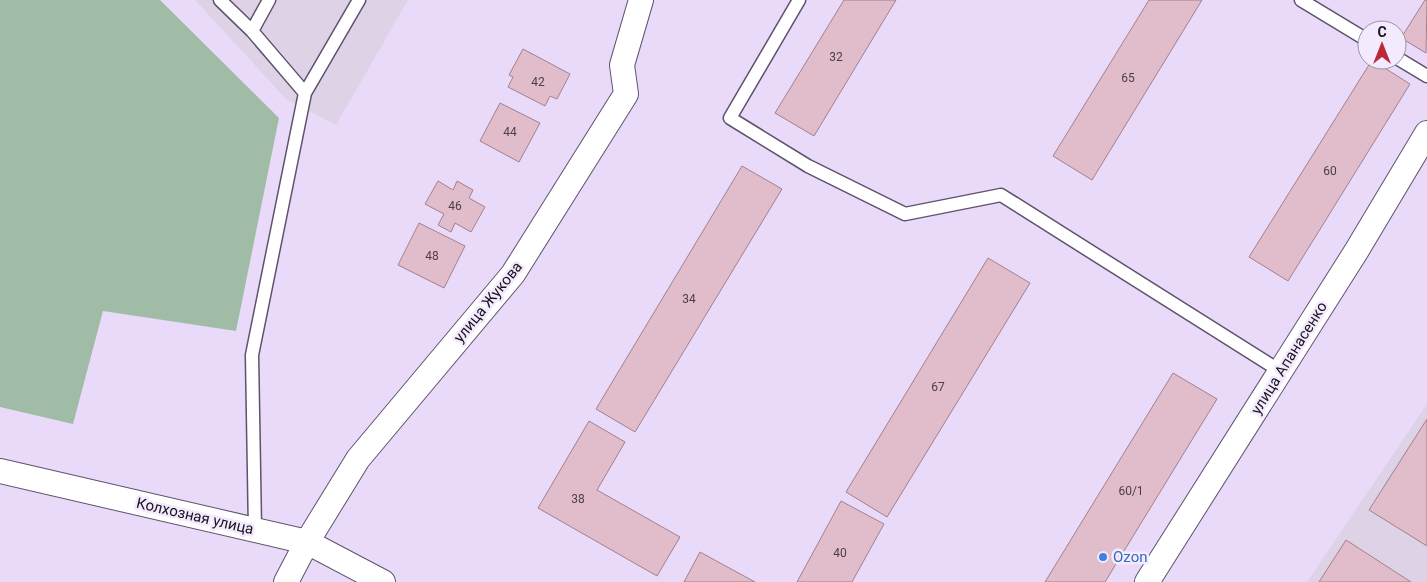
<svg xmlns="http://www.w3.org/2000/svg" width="1427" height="582" viewBox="0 0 1427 582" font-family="Roboto,sans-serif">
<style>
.industrial{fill:#ded2e6}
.green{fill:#a0bca7}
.building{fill:#e1bdcb;stroke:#a1808d}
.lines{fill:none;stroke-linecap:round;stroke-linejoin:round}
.service-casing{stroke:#5f526c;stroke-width:15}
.minor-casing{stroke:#5f526c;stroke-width:26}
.service{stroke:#fff;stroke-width:12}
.minor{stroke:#fff;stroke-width:24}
.shop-dot{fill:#3f7fe0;stroke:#f3eafd;stroke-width:2}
.labels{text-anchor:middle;stroke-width:5;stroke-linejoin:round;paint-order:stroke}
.number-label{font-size:12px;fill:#4b3e49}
.street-label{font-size:15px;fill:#19131e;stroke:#f3eafd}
.shop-label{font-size:15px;fill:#366cbe;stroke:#f3eafd;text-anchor:start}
</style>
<rect width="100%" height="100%" fill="#e9dafa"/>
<path class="industrial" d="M 195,0 L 408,0 L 336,125 L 286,99 Z
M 1427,404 L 1427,582 L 1307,582 Z"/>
<path class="green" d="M 0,0 L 160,0 L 279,118 L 236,331 L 103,311 L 73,424 L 0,407 Z"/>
<path class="building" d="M 844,0 L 896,0 L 814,136 L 775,113 Z
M 1149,0 L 1202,0 L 1092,180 L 1053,156 Z
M 1425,0 L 1427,0 L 1426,53 L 1401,38 Z
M 523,49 L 570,74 L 557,99 L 550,96 L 545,106 L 508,87 L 513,77 L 509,75 Z
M 1372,60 L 1410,84 L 1288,281 L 1249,257 Z
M 500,103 L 540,123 L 519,162 L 480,141 Z
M 742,166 L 782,189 L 635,432 L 596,409 Z
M 438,181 L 453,190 L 457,181 L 473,190 L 469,198 L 485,207 L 471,232 L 455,223 L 451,232 L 438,225 L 444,214 L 425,204 Z
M 419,223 L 465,246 L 444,288 L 398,265 Z
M 988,258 L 1030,283 L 887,517 L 846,492 Z
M 1173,373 L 1217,399 L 1105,582 L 1045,582 Z
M 1427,419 L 1427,546 L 1369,510 Z
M 589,421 L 625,442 L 597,490 L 680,537 L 657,576 L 538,508 Z
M 841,501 L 884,524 L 852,582 L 797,582 Z
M 1346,540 L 1411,582 L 1319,582 Z
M 700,552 L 755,582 L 684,582 Z"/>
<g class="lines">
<g class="service-casing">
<path id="service" d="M 220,0 L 252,31 L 305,93
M 799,0 L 730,118 L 808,166 L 905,214 L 1001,195 L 1280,371
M 1301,0 L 1367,40
M 252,31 L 269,0
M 1397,58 L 1427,76
M 255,530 L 252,355 L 305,93 L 359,0"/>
</g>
<g class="minor-casing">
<path id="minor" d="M 0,471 L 307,542 L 383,582
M 286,582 L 307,542 L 358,459 L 513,274 L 626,94 L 622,65 L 641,0
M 1147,582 L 1357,250 L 1427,133"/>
</g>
<use href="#service" class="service"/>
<use href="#minor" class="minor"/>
</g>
<circle class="shop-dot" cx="1103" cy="557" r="5"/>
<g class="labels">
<g class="number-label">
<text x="836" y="61">32</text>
<text x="1128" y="82">65</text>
<text x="538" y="86">42</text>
<text x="510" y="136">44</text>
<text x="1330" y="175">60</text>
<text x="455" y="210">46</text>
<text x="432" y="260">48</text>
<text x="689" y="303">34</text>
<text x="938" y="391">67</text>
<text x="1131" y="495">60/1</text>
<text x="578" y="503">38</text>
<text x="840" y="557">40</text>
</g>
<g class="street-label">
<text transform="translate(488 302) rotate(-51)" y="5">улица Жукова</text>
<text transform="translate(1289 358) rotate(-58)" y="5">улица Апанасенко</text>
<text transform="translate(195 516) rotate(13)" y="5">Колхозная улица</text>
</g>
<g class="shop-label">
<text x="1113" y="562">Ozon</text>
</g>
</g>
<g transform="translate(1382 45)"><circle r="24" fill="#f3eafd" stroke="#9c94a4"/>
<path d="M0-4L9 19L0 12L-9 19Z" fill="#ba2938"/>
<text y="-8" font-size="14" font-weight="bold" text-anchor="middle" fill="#19131e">С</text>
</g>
</svg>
